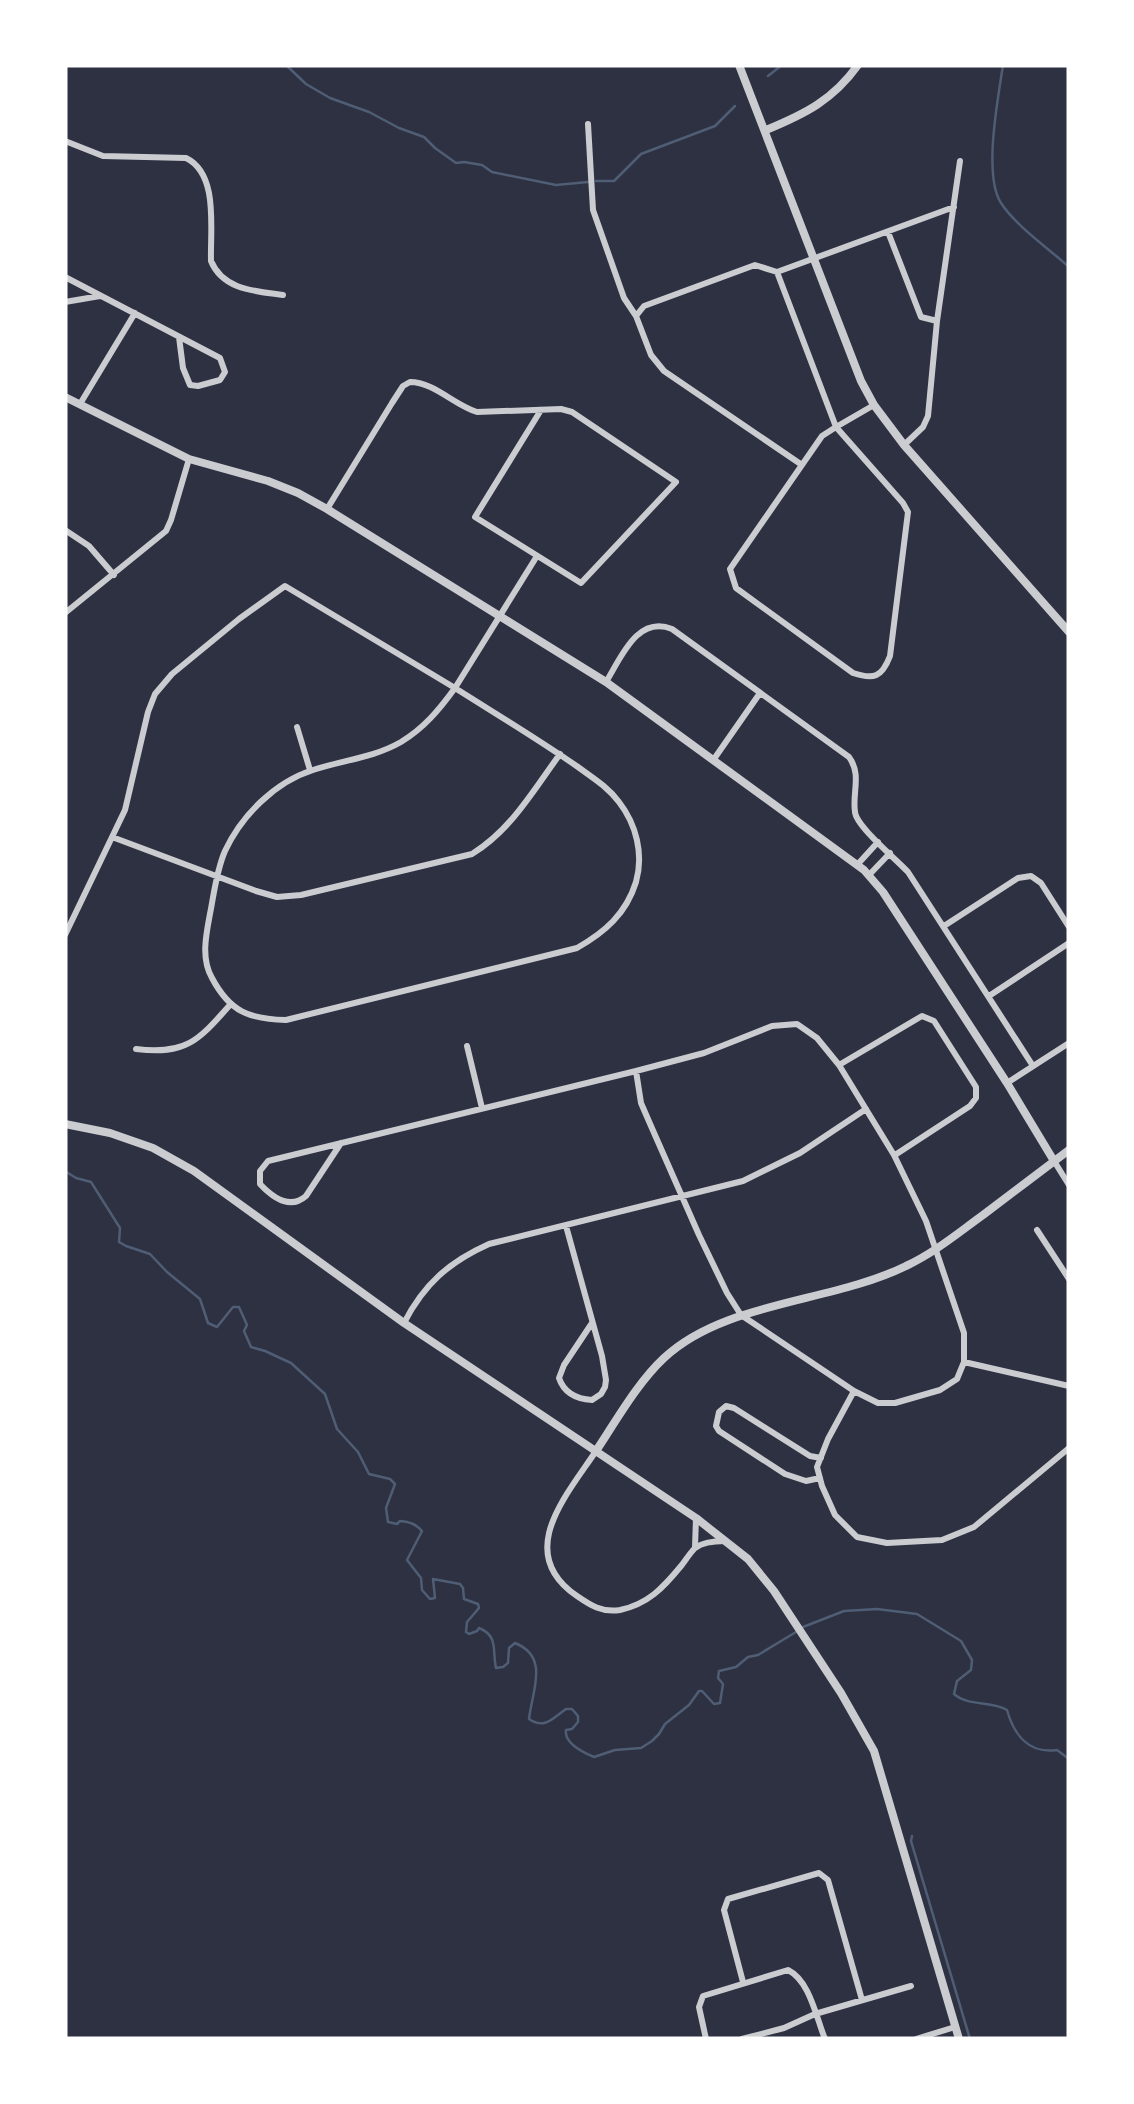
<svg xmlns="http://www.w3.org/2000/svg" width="1134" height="2104" viewBox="0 0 1134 2104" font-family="'Open Sans',sans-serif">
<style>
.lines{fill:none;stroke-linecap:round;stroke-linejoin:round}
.stream{stroke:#4f5d75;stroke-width:2.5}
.minor{stroke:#caccd0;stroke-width:6}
.tertiary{stroke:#caccd0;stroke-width:8}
</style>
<rect width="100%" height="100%" fill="#2d3142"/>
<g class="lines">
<path class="stream" d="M 286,65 L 306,84 L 330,98 L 369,112 L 399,128 L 424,137 L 435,148 L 456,163 L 464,162 L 482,165 L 492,172 L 556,185 L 588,182
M 1003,65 C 998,99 983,175 1001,203 C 1016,226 1048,248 1069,267
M 768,76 L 782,65
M 596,181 L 614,181 L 641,154 L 715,126 L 735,106
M 65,1171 L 76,1178 L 91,1182 L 120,1228 L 119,1242 L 126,1246 L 150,1254 L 167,1272 L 200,1299 L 208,1323 L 217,1327 L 233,1307 L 239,1307 L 247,1325 L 244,1331 L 251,1347 L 265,1351 L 291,1363 L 325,1394 L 337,1429 L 358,1452 L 369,1474 L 390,1479 L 395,1484 L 386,1508 L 388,1522 L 397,1524 L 400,1521 C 410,1522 416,1524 422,1531 L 407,1560 L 421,1578 L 422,1590 L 430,1599 L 435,1598 L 433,1579 L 460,1584 L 463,1588 L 464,1599 L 478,1604 L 479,1608 L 467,1622 L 466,1632 L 469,1634 L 477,1631 L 479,1628 C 499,1636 492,1651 496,1668 L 503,1667 L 508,1663 L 509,1648 L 515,1643 C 550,1657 532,1691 529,1719 C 545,1730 553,1718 566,1709 L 572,1709 L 578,1716 L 578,1722 L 572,1729 L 566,1730 C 564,1743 582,1752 594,1757 L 615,1750 L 641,1748 L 652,1741 L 659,1734 L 665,1724 L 689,1705 L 699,1691 L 702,1691 L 714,1704 L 720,1703 L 723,1684 L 718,1678 L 719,1671 L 736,1667 L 748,1657 L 758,1655 L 796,1632
M 803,1627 L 844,1611 L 877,1609 L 917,1614 L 961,1641 L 972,1660 L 971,1670 L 957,1681 L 954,1694 C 969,1707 991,1700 1007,1710 C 1014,1735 1029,1754 1057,1750 L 1069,1759
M 912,1836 L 911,1841 L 970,2039"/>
<path class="minor" d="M 588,124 L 593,210 L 624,298 L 636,316
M 65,141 L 103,156 L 186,158 C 219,174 210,229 211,261 C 223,290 255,291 283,295
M 888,232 L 921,317 L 937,321
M 777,272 L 836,427 L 822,436 L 730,569 L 736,588 L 853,673 C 874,680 882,677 890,656 L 908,512 L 903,503 L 836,427 L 874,405
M 65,277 L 220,358 L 225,372 L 220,380 L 198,386 L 190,385 L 183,368 L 179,337
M 65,302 L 100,296
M 80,404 L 135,313
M 904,445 L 923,427 L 928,416 L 937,321 L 960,161
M 802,465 L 664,371 L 651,355 L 636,316 L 644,306 L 755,265 L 777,272 L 954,207
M 327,509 L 392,403 L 403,386 L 410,382 C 434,382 454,405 477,412 L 561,409 L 572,412 L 676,482 L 581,583 L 475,517 L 541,410
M 65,530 L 89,546 L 114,575
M 65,613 L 166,531 L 171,520 L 189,459
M 606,682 C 621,658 637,615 672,629 L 849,757 C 862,775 852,792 855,812 C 856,826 896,859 908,872 L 1033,1066
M 297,727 L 310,770
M 714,759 L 760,693
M 112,837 L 256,891 L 277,897 L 301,895 L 472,854 C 511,830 533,791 560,754
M 857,865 L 878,842
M 869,875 L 890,853
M 944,926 L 1018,878 L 1031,876 L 1041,883 L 1069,927
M 65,935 L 125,810 L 148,712 L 155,694 L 172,674 L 239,619 L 285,586 L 455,688 C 439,710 424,728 401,742 C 373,758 343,760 313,770 C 275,782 242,815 225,851 C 218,867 215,886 212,903 C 208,927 199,956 212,978 C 230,1012 249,1019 286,1020 L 577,948 C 605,932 626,914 636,882 C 644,854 636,824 619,802 C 608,787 593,778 578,767 C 538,739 496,714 455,688 L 537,556
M 989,996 L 1069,943
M 467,1046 L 482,1108
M 136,1049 C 186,1055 198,1041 230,1005
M 839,1065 L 922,1016 L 934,1021 L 976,1087 L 976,1098 L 970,1106 L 895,1155
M 1007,1083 L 1069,1043
M 341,1143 L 306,1196 C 290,1210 273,1198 260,1184 L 260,1171 L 268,1161 L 636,1071 L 704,1053 L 772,1026 L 797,1024 L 817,1038 L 839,1065 L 894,1155 L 926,1221 L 964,1333 L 964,1362 L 957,1379 L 940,1390 L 895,1403 L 878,1403 L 854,1391 L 741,1315 L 727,1293 L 699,1235 L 651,1126 L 641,1103 L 636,1071
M 1054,1161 L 1069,1185
M 566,1226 L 602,1356 L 606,1380 L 605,1387 L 601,1394 L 592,1400 C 576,1399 564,1393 559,1378 L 564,1365 L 592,1323
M 1037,1230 L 1069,1279
M 404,1323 C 424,1284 449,1262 489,1244 L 743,1181 L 800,1153 L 866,1109
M 964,1362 L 1069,1386
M 854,1391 L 828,1439 L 817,1467 L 822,1486 L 835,1515 L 857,1537 L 887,1543 L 942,1540 L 974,1527 L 1069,1448
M 596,1451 C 566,1496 514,1553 577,1596 C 590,1605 602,1613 620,1610 C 648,1604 663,1588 681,1566 C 685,1561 690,1553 695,1548 C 703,1542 715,1541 725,1541
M 820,1478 L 806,1481 L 785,1474 L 719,1431 L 716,1426 L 719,1412 L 726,1406 L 734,1408 L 810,1456 L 821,1458
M 695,1547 L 696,1518
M 743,1982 L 724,1910 L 728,1899 L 819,1873 L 828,1880 L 862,2000
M 706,2039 L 699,2007 L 703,1996 L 788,1970 C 810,1981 816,2017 825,2039
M 742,2039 L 784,2028 L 815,2014 L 911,1986
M 916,2039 L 955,2027"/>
<path class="tertiary" d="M 739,65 L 861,381 L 874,405 L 904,445 L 1069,632
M 766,130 C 805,114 833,100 858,65
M 65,397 L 189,459 L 268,481 L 298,493 L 327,509 L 606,682 L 864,870 L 883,892 L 1007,1083 L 1054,1161
M 65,1124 L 110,1133 L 153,1148 L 194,1171 L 404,1323 L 696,1518 L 748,1559 L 774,1591 L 841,1693 L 874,1751 L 959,2039
M 596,1451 C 616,1421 638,1382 664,1358 C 725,1301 831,1303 906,1266 C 934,1253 958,1233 983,1215 C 1012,1193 1040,1172 1069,1150"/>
</g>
<rect width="1134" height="2104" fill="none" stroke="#ffffff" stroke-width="135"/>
</svg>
